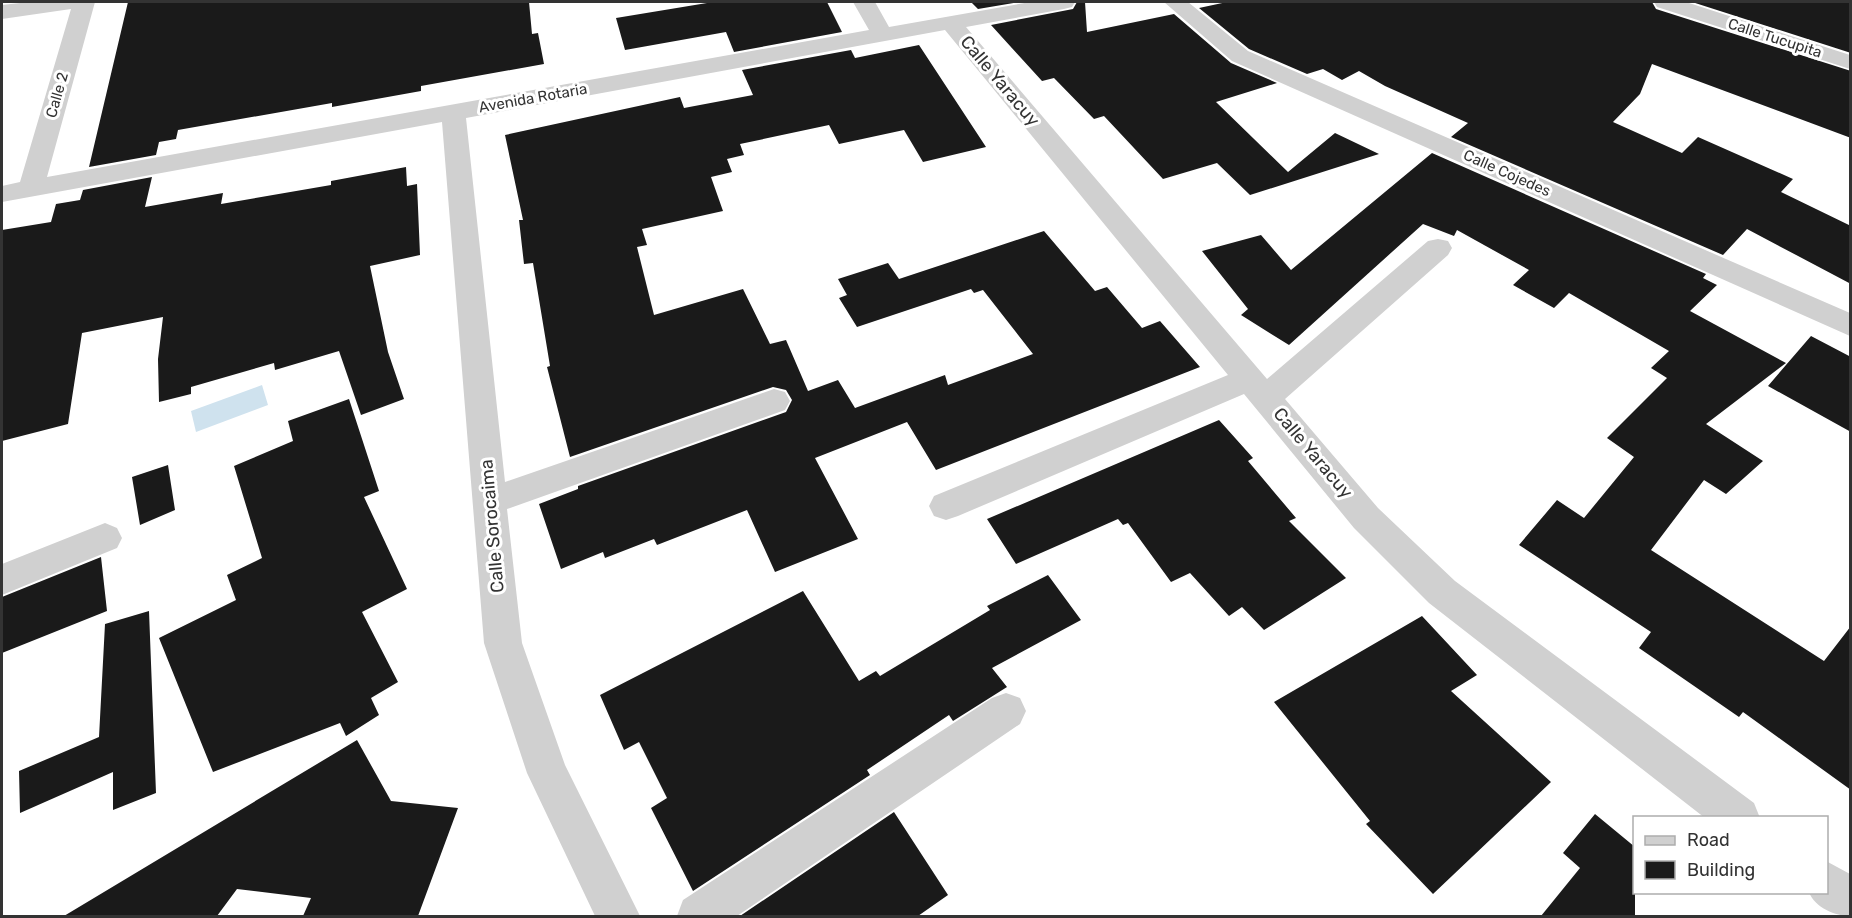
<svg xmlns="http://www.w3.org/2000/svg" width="1852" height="918" viewBox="0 0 1852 918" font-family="Rubik,sans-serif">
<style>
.water{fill:#cfe2ee}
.building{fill:#1a1a1a}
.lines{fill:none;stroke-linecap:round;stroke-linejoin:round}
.minor{fill:#d0d0d0;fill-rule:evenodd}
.labels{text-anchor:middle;stroke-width:6;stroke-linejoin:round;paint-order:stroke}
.far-street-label{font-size:15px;fill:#333;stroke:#fff}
.street-label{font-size:18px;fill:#333;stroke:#fff}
</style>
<rect width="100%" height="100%" fill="#fff"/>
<path class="water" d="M 262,385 L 268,405 L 196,432 L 191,411 Z"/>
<path class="building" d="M 128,2 L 529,2 L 532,34 L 538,33 L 544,64 L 421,86 L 421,91 L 332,107 L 332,103 L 178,130 L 176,139 L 159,142 L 156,155 L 89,167 Z
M 713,2 L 827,2 L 842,32 L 734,52 L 726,32 L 625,50 L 616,18 Z
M 971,2 L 1020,2 L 978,9 Z
M 1077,2 L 1085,2 L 1087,32 L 1174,14 L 1231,63 L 1277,83 L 1216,102 L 1288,172 L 1335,133 L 1379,154 L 1250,195 L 1217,163 L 1163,179 L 1104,116 L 1094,119 L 1054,78 L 1042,81 L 991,25 L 1073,9 Z
M 1227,2 L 1652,2 L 1656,9 L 1851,71 L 1851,138 L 1652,64 L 1640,94 L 1613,122 L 1682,153 L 1698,137 L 1793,179 L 1781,192 L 1851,226 L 1851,284 L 1747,229 L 1723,255 L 1451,137 L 1468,123 L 1385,86 L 1359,71 L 1342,80 L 1323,69 L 1307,74 L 1249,49 L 1199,8 Z
M 1692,2 L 1851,2 L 1851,53 Z
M 919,45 L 986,147 L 923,162 L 904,130 L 839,144 L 829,125 L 740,144 L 744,155 L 727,159 L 732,172 L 711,177 L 723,211 L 642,229 L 647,245 L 637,247 L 654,315 L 743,289 L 770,344 L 786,340 L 808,391 L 838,380 L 855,408 L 945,375 L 948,385 L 1033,354 L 983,290 L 974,293 L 971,289 L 857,327 L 839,298 L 847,295 L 838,279 L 888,263 L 899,279 L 1044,231 L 1095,291 L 1107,287 L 1142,328 L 1160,321 L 1200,367 L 936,470 L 907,422 L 815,458 L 858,539 L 775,572 L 747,510 L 657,545 L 654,539 L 605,558 L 603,552 L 561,569 L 539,504 L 578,489 L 578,486 L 786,412 L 792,400 L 786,390 L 773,387 L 570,457 L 547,367 L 550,366 L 533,263 L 524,264 L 519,220 L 523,220 L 505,135 L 680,97 L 684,108 L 753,95 L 742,70 L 851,50 L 855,58 Z
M 1432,153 L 1706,274 L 1703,278 L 1717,285 L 1690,311 L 1786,363 L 1706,424 L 1763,461 L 1726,494 L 1704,480 L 1651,550 L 1824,661 L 1851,626 L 1851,790 L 1743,712 L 1739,717 L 1639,648 L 1651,632 L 1519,545 L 1557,500 L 1584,518 L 1634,457 L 1607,438 L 1667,378 L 1651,368 L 1669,351 L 1569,293 L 1554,308 L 1513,285 L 1529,270 L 1457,230 L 1454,236 L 1423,224 L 1289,345 L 1241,315 L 1248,309 L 1202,251 L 1261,235 L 1291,270 Z
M 406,167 L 407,186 L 417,184 L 420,255 L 370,266 L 388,352 L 404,399 L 361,415 L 339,351 L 275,370 L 274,363 L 191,387 L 191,394 L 159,402 L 158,359 L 163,317 L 82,333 L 68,424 L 2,441 L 2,230 L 51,222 L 56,204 L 80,200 L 83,190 L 152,177 L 145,207 L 223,193 L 221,204 L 331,185 L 331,181 Z
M 1811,336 L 1851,357 L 1851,432 L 1768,386 Z
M 349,399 L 379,491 L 364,497 L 407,589 L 362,612 L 398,682 L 371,698 L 379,715 L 346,736 L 340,723 L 213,772 L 159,638 L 236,600 L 227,575 L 262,558 L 234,466 L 293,441 L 288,421 Z
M 1219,420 L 1253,458 L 1248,461 L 1296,518 L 1289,521 L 1346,578 L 1264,630 L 1242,607 L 1229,616 L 1190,573 L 1171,582 L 1128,523 L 1123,525 L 1118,519 L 1016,564 L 987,519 Z
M 168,465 L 175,510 L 140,525 L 132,477 Z
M 101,557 L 107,611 L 2,653 L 2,597 Z
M 1048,575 L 1081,620 L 992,668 L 1007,687 L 953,721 L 949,715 L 867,770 L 870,775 L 693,891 L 651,808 L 667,798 L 639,742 L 624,750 L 600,695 L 803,591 L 859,681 L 876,671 L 880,676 L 990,610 L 987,606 Z
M 149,611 L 156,793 L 113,810 L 113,772 L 20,813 L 19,771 L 99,737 L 105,624 Z
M 1422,616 L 1477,675 L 1451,691 L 1551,782 L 1433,894 L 1366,824 L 1370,821 L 1274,702 Z
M 357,740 L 391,801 L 458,808 L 418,916 L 303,916 L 311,898 L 237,889 L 217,916 L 64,916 Z
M 894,812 L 948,895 L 918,916 L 740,916 Z
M 1595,814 L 1635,847 L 1635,916 L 1541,916 L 1580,868 L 1563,853 Z"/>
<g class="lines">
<path class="minor" d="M 29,2 L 95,2 L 47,177 L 869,30 L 853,2 L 875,2 L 889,27 L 1030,2 L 1075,2 L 1072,7 L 1064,9 L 966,27 L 1267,379 L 1428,241 L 1438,239 L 1448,241 L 1452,248 L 1448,255 L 1285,399 L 1378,508 L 1455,581 L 1754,803 L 1760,818 L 1705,818 L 1429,603 L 1354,528 L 1244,394 L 958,516 L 946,520 L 934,516 L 929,506 L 934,496 L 1228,375 L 945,30 L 466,118 L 505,482 L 774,389 L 785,392 L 790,401 L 785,410 L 507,509 L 522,643 L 565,765 L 640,916 L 595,916 L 527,773 L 484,643 L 442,122 L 2,202 L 2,186 L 20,182 L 71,9 L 2,19 L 2,5 Z
M 1164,2 L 1188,2 L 1248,51 L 1850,313 L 1850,336 L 1232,61 Z
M 1654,2 L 1686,2 L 1850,55 L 1850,69 L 1657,7 Z
M 105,523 L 117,528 L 122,538 L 117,548 L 2,595 L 2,564 Z
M 1006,693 L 1020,698 L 1026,711 L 1020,724 L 737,916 L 677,916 L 683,900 L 992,698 Z
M 1826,861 L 1850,874 L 1850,916 C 1836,916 1815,908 1809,892 L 1826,892 Z"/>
</g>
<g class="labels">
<g class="far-street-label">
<text transform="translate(1775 38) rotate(18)" y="5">Calle Tucupita</text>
<text transform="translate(57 95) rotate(-74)" y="5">Calle 2</text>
<text transform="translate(533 98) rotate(-10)" y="5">Avenida Rotaria</text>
<text transform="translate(1507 173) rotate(24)" y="5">Calle Cojedes</text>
</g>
<g class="street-label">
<text transform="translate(1000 81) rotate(50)" y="6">Calle Yaracuy</text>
<text transform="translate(1313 453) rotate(50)" y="6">Calle Yaracuy</text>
<text transform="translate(492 526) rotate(-95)" y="6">Calle Sorocaima</text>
</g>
</g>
<rect width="1852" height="918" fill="none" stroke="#333333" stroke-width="6"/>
<rect x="1633" y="816" width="195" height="78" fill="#ffffff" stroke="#adadad" stroke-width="1.5"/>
<rect x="1645" y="836" width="30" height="9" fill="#d0d0d0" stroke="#adadad" stroke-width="1.5"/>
<text x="1687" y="846" font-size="18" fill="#333333">Road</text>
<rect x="1645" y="861" width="30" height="18" fill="#1a1a1a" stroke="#adadad" stroke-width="1.5"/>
<text x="1687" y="876" font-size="18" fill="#333333">Building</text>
</svg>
